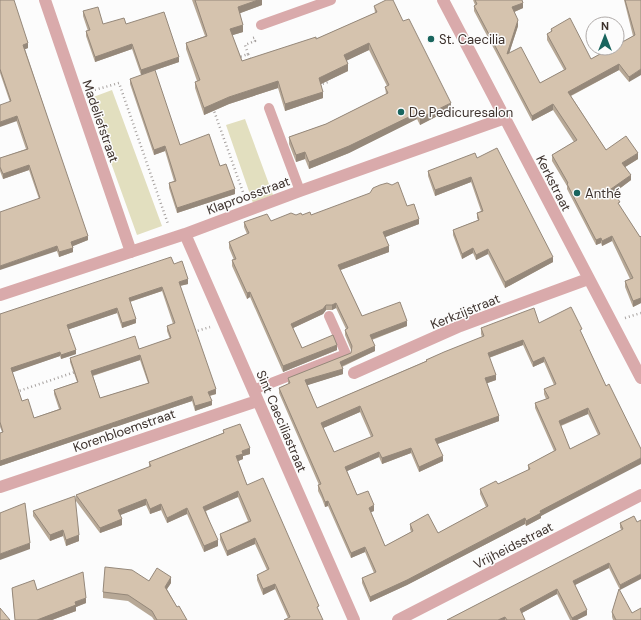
<svg xmlns="http://www.w3.org/2000/svg" width="641" height="620" viewBox="0 0 641 620" font-family="'DM Sans',sans-serif">
<style>
.green{fill:#e2dfbf}
.lines{fill:none;stroke-linecap:round;stroke-linejoin:round}
.path{stroke:#a6a19f;stroke-width:2.5;stroke-dasharray:1 3;stroke-linecap:butt}
.service{stroke:#d9aaab;stroke-width:10}
.minor{stroke:#d9aaab;stroke-width:12}
.wall{fill:#b7a896;fill-rule:evenodd}
.shaded-wall{fill:#95887a}
.building{fill:#d5c3ae;stroke:#95887a;fill-rule:evenodd}
.poi-dot{fill:#19655e;stroke:#fcfcfc;stroke-width:1.5}
.labels{text-anchor:middle;stroke-width:3;stroke-linejoin:round;paint-order:stroke}
.poi-label{font-size:13px;fill:#3d322d;stroke:#fcfcfc;text-anchor:start}
.street-label{font-size:13px;fill:#3d322d;stroke:#fcfcfc}
</style>
<rect width="100%" height="100%" fill="#fcfcfc"/>
<path class="green" d="M 112,90 L 162,226 L 137,235 L 88,99 Z
M 245,119 L 273,195 L 253,203 L 226,125 Z"/>
<g class="lines">
<path class="path" d="M 248,54 L 245,45 L 255,41 L 253,38 L 256,37
M 237,58 L 248,54 L 251,61
M 319,85 L 328,82
M 91,91 L 119,83 L 168,224
M 213,108 L 244,195
M 625,318 L 641,313
M 194,332 L 210,327
M 16,392 L 75,372"/>
<path class="service" d="M 261,25 L 331,0
M 269,108 L 300,191
M 253,390 L 346,354 L 329,316"/>
<path class="minor" d="M 45,0 L 131,252
M 443,0 L 641,378
M 185,234 L 354,620
M 0,295 L 185,234 L 300,191 L 505,118
M 354,373 L 460,326 L 588,279
M 0,487 L 257,401
M 398,620 L 641,495"/>
</g>
<path class="wall" d="M 0,0 L 28,48 L 25,49 L 88,240 L 72,246 L 73,252 L 59,257 L 29,170 L 3,179 L 0,171 L 0,158 L 26,149 L 0,73 Z
M 192,0 L 262,0 L 262,5 L 240,13 L 243,32 L 232,35 L 242,61 L 316,39 L 375,13 L 374,6 L 403,21 L 451,109 L 420,125 L 417,119 L 349,153 L 309,169 L 305,159 L 296,162 L 289,144 L 289,137 L 326,124 L 386,94 L 385,87 L 387,86 L 369,50 L 347,60 L 348,71 L 321,84 L 323,98 L 285,111 L 278,88 L 229,104 L 204,115 L 195,88 L 195,82 L 197,81 L 186,49 L 186,43 L 205,36 Z
M 473,0 L 522,0 L 523,8 L 514,12 L 518,26 L 509,53 L 540,83 L 564,70 L 547,40 L 547,34 L 551,32 L 551,29 L 591,59 L 633,36 L 624,0 L 641,0 L 629,82 L 619,70 L 571,96 L 606,150 L 638,159 L 625,167 L 631,180 L 614,193 L 620,207 L 640,237 L 641,236 L 641,303 L 633,307 L 625,287 L 625,281 L 630,279 L 612,241 L 602,246 L 601,243 L 596,245 L 567,189 L 567,186 L 552,161 L 552,155 L 574,142 L 553,110 L 532,121 L 474,11 L 474,6 L 475,5 Z
M 83,11 L 103,24 L 126,24 L 179,62 L 141,75 L 132,49 L 95,62 L 86,36 L 86,31 L 88,31 L 83,16 Z
M 130,79 L 180,145 L 220,166 L 235,194 L 177,213 L 169,188 L 169,183 L 174,181 L 165,151 L 154,155 L 130,84 Z
M 477,158 L 553,262 L 505,288 L 488,254 L 476,260 L 473,253 L 462,259 L 453,235 L 453,230 L 478,220 L 477,218 L 477,213 L 481,211 L 471,182 L 435,196 L 428,176 L 428,171 Z
M 407,206 L 419,224 L 385,237 L 389,252 L 340,270 L 362,316 L 407,326 L 372,340 L 375,351 L 342,367 L 343,374 L 307,385 L 317,408 L 426,361 L 426,360 L 482,337 L 481,334 L 481,328 L 539,323 L 582,334 L 606,386 L 641,449 L 541,516 L 541,518 L 526,526 L 525,524 L 407,585 L 370,602 L 362,583 L 362,578 L 374,573 L 365,552 L 351,558 L 328,506 L 325,507 L 322,499 L 318,491 L 318,485 L 319,485 L 279,393 L 279,388 L 288,384 L 288,378 L 351,353 L 351,350 L 345,335 L 345,330 L 346,329 L 336,308 L 332,310 L 326,310 L 323,314 L 293,328 L 302,348 L 337,350 L 283,372 L 250,297 L 247,299 L 232,266 L 232,260 L 234,260 L 229,248 L 229,242 L 247,234 L 244,227 L 244,222 L 271,221 L 296,215 L 311,215 ZM 523,345 L 533,367 L 544,362 L 554,385 L 544,389 L 544,394 L 546,399 L 535,403 L 535,408 L 554,451 L 528,465 L 528,470 L 498,484 L 480,489 L 480,494 L 486,507 L 438,533 L 410,524 L 410,529 L 411,532 L 385,546 L 371,512 L 374,511 L 357,495 L 347,471 L 379,457 L 382,464 L 411,453 L 419,472 L 443,461 L 437,444 L 499,421 L 487,383 L 496,380 L 489,358 ZM 360,412 L 371,437 L 334,452 L 323,428 ZM 588,414 L 598,435 L 570,449 L 561,426 Z
M 174,264 L 188,284 L 180,286 L 216,394 L 210,396 L 212,405 L 195,411 L 192,401 L 0,466 L 0,433 L 2,432 L 0,427 L 0,314 ZM 162,291 L 173,324 L 167,326 L 167,331 L 170,339 L 139,349 L 70,358 L 70,362 L 77,382 L 54,390 L 54,394 L 59,409 L 34,418 L 22,401 L 12,372 L 60,356 L 61,359 L 76,354 L 69,329 L 117,313 L 122,328 L 136,323 L 130,302 ZM 140,360 L 148,383 L 100,398 L 93,376 Z
M 223,430 L 250,454 L 243,456 L 243,459 L 238,461 L 247,485 L 319,606 L 288,618 L 275,589 L 263,595 L 257,580 L 257,575 L 267,570 L 255,544 L 227,556 L 220,540 L 220,534 L 248,521 L 238,497 L 206,511 L 218,546 L 204,552 L 187,514 L 167,523 L 161,510 L 150,514 L 146,505 L 120,515 L 122,525 L 100,533 L 76,501 L 76,495 L 149,467 L 149,462 L 223,433 Z
M 33,511 L 79,541 L 66,546 L 63,536 L 50,541 L 33,516 Z
M 634,516 L 620,590 L 609,568 L 575,585 L 587,615 L 577,620 L 570,620 L 557,594 L 522,613 L 525,620 L 447,620 L 622,530 L 620,528 L 620,523 Z
M 171,583 L 167,589 L 177,607 L 187,620 L 154,620 L 152,617 L 128,601 L 103,598 L 103,592 Z
M 12,588 L 37,590 L 86,603 L 76,607 L 76,611 L 52,620 L 15,620 Z
M 612,612 L 632,613 L 641,620 L 613,620 L 612,617 Z"/>
<path class="shaded-wall" d="M 258,0 L 262,0 L 262,5 L 238,14 L 238,7 Z
M 523,3 L 523,8 L 512,13 L 512,7 Z
M 518,20 L 518,26 L 507,60 L 507,54 Z
M 243,25 L 243,32 L 230,36 L 230,29 Z
M 28,43 L 28,48 L 23,50 L 23,45 Z
M 369,43 L 369,50 L 344,62 L 344,55 Z
M 132,44 L 132,49 L 95,62 L 95,57 Z
M 179,57 L 179,62 L 141,75 L 141,70 Z
M 348,64 L 348,71 L 319,85 L 319,78 Z
M 619,64 L 619,70 L 568,97 L 568,92 Z
M 641,69 L 641,75 L 629,82 L 629,77 Z
M 278,81 L 278,88 L 229,104 L 204,115 L 204,108 L 229,97 Z
M 323,92 L 323,98 L 285,111 L 285,104 Z
M 451,103 L 451,109 L 420,125 L 420,118 Z
M 553,104 L 553,110 L 532,121 L 532,116 Z
M 417,113 L 417,119 L 349,153 L 309,169 L 309,162 Z
M 17,116 L 17,121 L 0,127 L 0,122 Z
M 165,146 L 165,151 L 154,155 L 154,150 Z
M 305,152 L 305,159 L 296,162 L 296,155 Z
M 638,153 L 638,159 L 622,169 L 622,163 Z
M 29,165 L 29,170 L 3,179 L 3,174 Z
M 631,175 L 631,180 L 611,195 L 611,189 Z
M 471,177 L 471,182 L 435,196 L 435,190 Z
M 235,189 L 235,194 L 177,213 L 177,208 Z
M 419,219 L 419,224 L 383,238 L 383,232 Z
M 88,236 L 88,240 L 71,247 L 71,242 Z
M 612,236 L 612,241 L 602,246 L 602,241 Z
M 601,238 L 601,243 L 596,245 L 596,240 Z
M 57,246 L 57,251 L 0,270 L 0,266 Z
M 389,246 L 389,252 L 338,271 L 338,265 Z
M 73,248 L 73,252 L 59,257 L 59,252 Z
M 473,248 L 473,253 L 462,259 L 462,254 Z
M 488,249 L 488,254 L 476,260 L 476,255 Z
M 553,257 L 553,262 L 505,288 L 505,282 Z
M 188,279 L 188,284 L 179,286 L 179,282 Z
M 162,287 L 162,291 L 129,302 L 129,298 Z
M 250,292 L 250,297 L 247,299 L 247,293 Z
M 641,298 L 641,303 L 633,307 L 633,301 Z
M 336,303 L 336,308 L 332,310 L 332,305 Z
M 326,305 L 326,310 L 323,314 L 291,329 L 291,324 Z
M 117,308 L 117,313 L 67,330 L 67,325 Z
M 136,319 L 136,323 L 122,328 L 122,323 Z
M 407,321 L 407,326 L 370,340 L 370,335 Z
M 523,340 L 523,345 L 488,358 L 488,353 Z
M 337,345 L 337,350 L 283,372 L 283,366 Z
M 375,346 L 375,351 L 340,367 L 340,362 Z
M 76,350 L 76,354 L 61,359 L 61,355 Z
M 60,352 L 60,356 L 11,373 L 11,368 Z
M 140,355 L 140,360 L 91,376 L 91,371 Z
M 544,357 L 544,362 L 533,367 L 533,362 Z
M 343,369 L 343,374 L 305,386 L 305,380 Z
M 496,375 L 496,380 L 485,384 L 485,378 Z
M 216,389 L 216,394 L 208,396 L 208,392 Z
M 192,396 L 192,401 L 0,466 L 0,461 Z
M 212,401 L 212,405 L 195,411 L 195,406 Z
M 360,406 L 360,412 L 321,429 L 321,423 Z
M 588,408 L 588,414 L 559,426 L 559,421 Z
M 499,416 L 499,421 L 435,445 L 435,439 Z
M 250,448 L 250,454 L 243,456 L 243,459 L 236,462 L 236,456 L 242,451 Z
M 411,448 L 411,453 L 382,464 L 382,458 Z
M 379,452 L 379,457 L 345,472 L 345,467 Z
M 443,456 L 443,461 L 419,472 L 419,467 Z
M 641,458 L 641,464 L 541,516 L 541,518 L 526,526 L 526,521 L 540,511 Z
M 238,491 L 238,497 L 203,512 L 203,507 Z
M 146,499 L 146,505 L 118,516 L 118,510 Z
M 328,501 L 328,506 L 325,507 L 325,502 Z
M 161,504 L 161,510 L 150,514 L 150,509 Z
M 374,505 L 374,511 L 369,513 L 369,508 Z
M 187,508 L 187,514 L 167,523 L 167,518 Z
M 525,518 L 525,524 L 407,585 L 370,602 L 370,597 Z
M 122,519 L 122,525 L 100,533 L 100,528 Z
M 63,530 L 63,536 L 50,541 L 50,535 Z
M 79,535 L 79,541 L 66,546 L 66,540 Z
M 255,538 L 255,544 L 227,556 L 227,551 Z
M 218,540 L 218,546 L 204,552 L 204,546 Z
M 30,543 L 30,549 L 0,560 L 0,554 Z
M 365,547 L 365,552 L 351,558 L 351,553 Z
M 609,563 L 609,568 L 573,586 L 573,581 Z
M 641,574 L 641,579 L 620,590 L 620,585 Z
M 171,577 L 171,583 L 165,592 L 165,587 Z
M 275,584 L 275,589 L 263,595 L 263,589 Z
M 557,589 L 557,594 L 520,614 L 520,609 Z
M 86,598 L 86,603 L 76,607 L 76,611 L 52,620 L 37,620 L 75,602 Z
M 587,610 L 587,615 L 577,620 L 572,620 L 572,618 Z
M 505,617 L 505,620 L 498,620 Z"/>
<path class="building" d="M 0,0 L 14,0 L 28,43 L 23,45 L 88,236 L 71,242 L 73,248 L 59,252 L 57,246 L 0,266 L 0,212 L 40,198 L 29,165 L 3,174 L 0,167 L 0,158 L 28,149 L 17,116 L 0,122 L 0,105 L 11,101 L 0,69 Z
M 195,0 L 258,0 L 238,7 L 243,25 L 230,29 L 242,61 L 316,37 L 316,39 L 377,12 L 374,6 L 386,0 L 393,0 L 403,21 L 409,19 L 451,103 L 420,118 L 417,113 L 349,146 L 309,162 L 305,152 L 296,155 L 289,137 L 326,124 L 388,93 L 385,87 L 389,85 L 369,43 L 344,55 L 348,64 L 319,78 L 323,92 L 285,104 L 278,81 L 229,97 L 204,108 L 195,82 L 200,80 L 186,43 L 207,36 Z
M 475,0 L 522,0 L 523,3 L 512,7 L 518,20 L 507,54 L 521,47 L 540,83 L 566,69 L 547,34 L 552,31 L 551,29 L 570,18 L 591,59 L 611,48 L 617,48 L 617,45 L 635,35 L 625,0 L 641,0 L 641,69 L 629,77 L 619,64 L 568,92 L 606,150 L 626,136 L 638,153 L 622,163 L 631,175 L 611,189 L 620,202 L 618,203 L 640,237 L 641,236 L 641,298 L 633,301 L 625,281 L 633,278 L 612,236 L 602,241 L 601,238 L 596,240 L 567,184 L 568,183 L 552,155 L 577,140 L 553,104 L 532,116 L 474,6 L 477,4 Z
M 98,7 L 103,24 L 124,18 L 126,24 L 164,12 L 179,57 L 141,70 L 132,44 L 95,57 L 86,31 L 90,30 L 83,11 Z
M 155,70 L 180,145 L 209,134 L 220,166 L 226,164 L 235,189 L 177,208 L 169,183 L 176,181 L 165,146 L 154,150 L 130,79 Z
M 497,148 L 553,257 L 505,282 L 488,249 L 476,255 L 473,248 L 462,254 L 453,230 L 479,220 L 477,213 L 483,211 L 471,177 L 435,190 L 428,171 L 475,153 L 477,158 Z
M 398,182 L 407,206 L 414,204 L 419,219 L 383,232 L 389,246 L 338,265 L 362,316 L 400,302 L 407,321 L 370,335 L 375,346 L 340,362 L 343,369 L 305,380 L 317,408 L 427,361 L 426,360 L 444,352 L 484,336 L 481,328 L 534,308 L 539,323 L 571,307 L 582,329 L 580,330 L 606,386 L 609,384 L 641,449 L 641,458 L 540,511 L 541,513 L 526,521 L 525,518 L 407,580 L 370,597 L 362,578 L 376,572 L 365,547 L 351,553 L 328,501 L 325,502 L 322,494 L 318,485 L 321,484 L 279,388 L 290,383 L 288,378 L 351,353 L 352,346 L 345,330 L 348,328 L 336,303 L 332,305 L 326,305 L 323,309 L 291,324 L 302,348 L 333,335 L 337,345 L 283,366 L 250,292 L 247,293 L 232,260 L 236,259 L 229,242 L 249,233 L 244,222 L 267,214 L 271,221 L 291,213 L 296,215 L 301,213 L 302,215 L 310,212 L 311,215 L 370,193 L 373,188 L 380,185 L 387,183 L 392,185 ZM 523,340 L 533,362 L 544,357 L 556,384 L 544,389 L 549,398 L 535,403 L 556,450 L 528,465 L 530,469 L 498,484 L 496,481 L 480,489 L 488,506 L 438,533 L 428,514 L 410,524 L 413,531 L 385,546 L 369,508 L 374,505 L 368,491 L 357,495 L 345,467 L 379,452 L 382,458 L 411,448 L 419,467 L 443,456 L 435,439 L 499,416 L 485,378 L 496,375 L 488,353 ZM 360,406 L 373,436 L 334,452 L 321,423 ZM 588,408 L 600,434 L 570,449 L 559,421 Z
M 171,257 L 174,264 L 182,261 L 188,279 L 179,282 L 216,389 L 208,392 L 212,401 L 195,406 L 192,396 L 0,461 L 0,433 L 3,432 L 0,422 L 0,314 ZM 162,287 L 175,323 L 167,326 L 171,338 L 139,349 L 135,336 L 70,358 L 78,382 L 54,390 L 61,409 L 34,418 L 28,399 L 22,401 L 11,368 L 60,352 L 61,355 L 76,350 L 67,325 L 117,308 L 122,323 L 136,319 L 129,298 ZM 140,355 L 149,383 L 100,398 L 91,371 Z
M 240,424 L 250,448 L 242,451 L 243,454 L 236,456 L 247,485 L 263,478 L 319,606 L 317,607 L 323,620 L 284,620 L 290,617 L 275,584 L 263,589 L 257,575 L 269,569 L 255,538 L 227,551 L 220,534 L 251,521 L 238,491 L 203,507 L 218,540 L 204,546 L 187,508 L 167,518 L 161,504 L 150,509 L 146,499 L 118,510 L 122,519 L 100,528 L 76,495 L 151,466 L 149,462 L 224,433 L 223,430 Z
M 75,496 L 79,535 L 66,540 L 63,530 L 50,535 L 33,511 Z
M 25,503 L 30,543 L 0,554 L 0,513 Z
M 634,516 L 637,522 L 641,520 L 641,574 L 620,585 L 609,563 L 573,581 L 587,610 L 572,618 L 557,589 L 520,609 L 525,620 L 507,620 L 505,617 L 498,620 L 447,620 L 623,529 L 620,523 Z
M 105,567 L 132,570 L 149,581 L 157,568 L 171,577 L 165,587 L 177,607 L 179,606 L 187,620 L 157,620 L 152,611 L 128,595 L 103,592 Z
M 83,572 L 86,598 L 75,602 L 76,605 L 37,620 L 15,620 L 12,588 L 34,580 L 37,590 Z
M 619,589 L 632,613 L 641,608 L 641,620 L 616,620 L 612,612 Z
M 0,608 L 10,620 L 0,620 Z"/>
<g class="poi-dot">
<circle cx="431" cy="39" r="4"/>
<circle cx="401" cy="112" r="4"/>
<circle cx="577" cy="193" r="4"/>
</g>
<g class="labels">
<g class="poi-label">
<text x="439" y="44">St. Caecilia</text>
<text x="409" y="117">De Pedicuresalon</text>
<text x="585" y="198">Anthé</text>
</g>
<g class="street-label">
<text transform="translate(101 121) rotate(71)" y="5">Madeliefstraat</text>
<text transform="translate(554 183) rotate(63)" y="5">Kerkstraat</text>
<text transform="translate(248 195) rotate(-20)" y="5">Klaproosstraat</text>
<text transform="translate(465 311) rotate(-22)" y="5">Kerkzijstraat</text>
<text transform="translate(282 421) rotate(67)" y="5">Sint Caeciliastraat</text>
<text transform="translate(124 430) rotate(-19)" y="5">Korenbloemstraat</text>
<text transform="translate(513 545) rotate(-27)" y="5">Vrijheidsstraat</text>
</g>
</g>
<g transform="translate(605 36)"><circle r="19" fill="#fcfcfc" stroke="#b0aba9"/>
<path d="M0-3L7 15L0 10L-7 15Z" fill="#19655e"/>
<text y="-6" font-size="11" font-weight="bold" text-anchor="middle" fill="#3d322d">N</text>
</g>
</svg>
